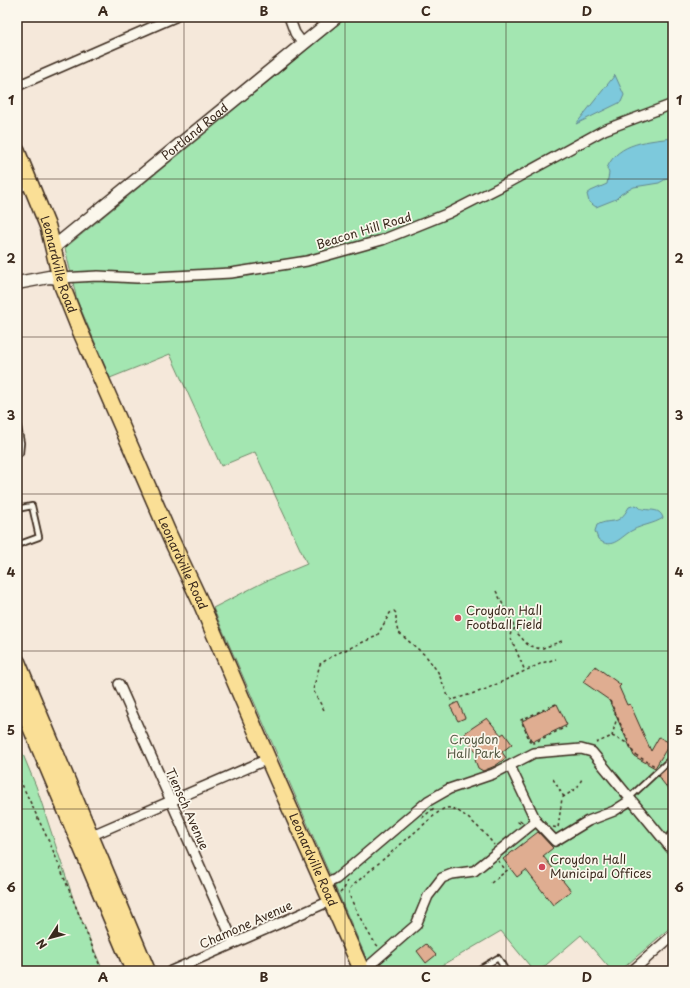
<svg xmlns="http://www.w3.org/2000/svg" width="690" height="988" viewBox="0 0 690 988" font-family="'Playpen Sans',sans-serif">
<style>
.green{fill:#a3e6b1;stroke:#6f8868}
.water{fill:#7dc9dc;stroke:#638990}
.building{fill:#dfad91;stroke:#3b2a1e}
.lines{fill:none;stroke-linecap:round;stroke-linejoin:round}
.service-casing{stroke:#3b2a1e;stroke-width:8}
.minor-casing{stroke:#3b2a1e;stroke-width:12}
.tertiary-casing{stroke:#3b2a1e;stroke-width:15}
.primary-casing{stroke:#3b2a1e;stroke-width:18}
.trunk-casing{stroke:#3b2a1e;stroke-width:19}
.path{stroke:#3b2a1e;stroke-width:1.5;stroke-dasharray:3 3;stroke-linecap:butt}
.service{stroke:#fbf7ec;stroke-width:4.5}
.minor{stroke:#fbf7ec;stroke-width:9}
.tertiary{stroke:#fbf7ec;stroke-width:12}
.primary{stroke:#fadf96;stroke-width:15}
.trunk{stroke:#fadf96;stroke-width:16}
.grid{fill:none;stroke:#3b2a1e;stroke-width:1;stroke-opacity:0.55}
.poi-dot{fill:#d1495b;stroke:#fbf7ec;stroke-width:1.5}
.labels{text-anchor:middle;stroke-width:3.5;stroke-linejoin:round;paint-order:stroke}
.street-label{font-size:12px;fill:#3b2a1e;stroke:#fbf7ec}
.poi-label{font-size:12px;fill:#3b2a1e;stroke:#fbf7ec;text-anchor:start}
.park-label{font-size:12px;fill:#555943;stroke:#fbf7ec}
.neatline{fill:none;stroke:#3b2a1e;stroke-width:1.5}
.grid-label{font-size:13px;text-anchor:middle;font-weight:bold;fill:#3b2a1e}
</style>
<rect width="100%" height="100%" fill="#f5e8da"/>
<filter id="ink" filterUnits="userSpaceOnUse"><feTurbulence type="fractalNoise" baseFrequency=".025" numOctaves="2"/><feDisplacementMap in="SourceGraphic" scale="8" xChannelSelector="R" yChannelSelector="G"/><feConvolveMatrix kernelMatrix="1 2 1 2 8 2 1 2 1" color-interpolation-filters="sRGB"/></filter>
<g filter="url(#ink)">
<path class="green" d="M 347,17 L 673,17 L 673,925 L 620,971 L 612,971 L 581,935 L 539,971 L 534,971 L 501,931 L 433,971 L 372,971 L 213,608 L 264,582 L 307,564 L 255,452 L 221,466 L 170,354 L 110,378 L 77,300 L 65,248 Z
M 17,740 L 36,786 L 75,904 L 103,971 L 17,971 Z"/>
<path class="water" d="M 615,75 L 624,95 L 621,102 L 576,124 Z
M 673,138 L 673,175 L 659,183 L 634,187 L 621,194 L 616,199 L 596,207 L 589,202 L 587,194 L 591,191 L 607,184 L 609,173 L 607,168 C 618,142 649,141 673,138 Z
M 635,505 C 639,505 639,509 643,509 C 652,511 660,508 663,518 C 654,524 642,525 633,530 C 622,535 612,552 598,539 L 595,531 L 597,525 C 613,517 617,528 629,507 Z"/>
<path class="building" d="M 595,666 L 621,685 L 619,687 L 627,705 L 630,704 L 651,751 L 659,737 L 670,743 L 655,768 L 634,756 L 609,700 L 583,682 Z
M 458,702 L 465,718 L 458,721 L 450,706 Z
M 557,704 L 567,725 L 532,742 L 522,721 Z
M 487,718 L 501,735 L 504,733 L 512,744 L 502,752 L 506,758 L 495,766 L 483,771 L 478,768 L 475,760 L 479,755 L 464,736 L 466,732 Z
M 673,763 L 673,795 L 658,776 Z
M 538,832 L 553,848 L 543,856 L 571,891 L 553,905 L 526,870 L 517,877 L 503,859 Z
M 426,944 L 436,955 L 426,963 L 417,951 Z"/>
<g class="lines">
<g class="service-casing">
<path id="service" d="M 17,422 L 21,443 L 20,453 L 17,454
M 17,509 L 32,506 L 39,537 L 17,545
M 629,798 L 673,757
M 664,841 L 673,833
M 476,971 L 498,958 L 506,971"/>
</g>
<g class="minor-casing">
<path id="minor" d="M 289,17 L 295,33 L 303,44
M 17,86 L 175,17
M 17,188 L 31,182
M 60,278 L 98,276 L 137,278 L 231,273 L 307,261 L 382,240 L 449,213 L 498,188 L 604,130 L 673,104
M 119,684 L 234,943
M 536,821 L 555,841 L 588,821 L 614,811 L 631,800
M 90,836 L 268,759
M 323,885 L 336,879 L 428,801 L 449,789 L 493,774 L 534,753 L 581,749 L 592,752 L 673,851
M 361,970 L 370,965 L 416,925 L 428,896 L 442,878 L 452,874 L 474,871 L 536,821 L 510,766
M 171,971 L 330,901
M 632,971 L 673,935"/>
</g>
<g class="tertiary-casing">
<g id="tertiary">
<path id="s1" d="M 54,247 L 336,17"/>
<path d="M 17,283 L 49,277 L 60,278"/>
</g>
</g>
<g class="primary-casing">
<g id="primary">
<path id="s2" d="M 17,151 L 48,227 L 62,286 L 78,326 L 170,537 L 200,601 L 268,759 L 362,971"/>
</g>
</g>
<g class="trunk-casing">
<path id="trunk" d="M 17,662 L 147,971
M 17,694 L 134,971"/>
</g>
<path class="path" d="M 496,591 L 518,634 L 528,645 L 540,649 L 562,641
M 515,628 L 511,632 L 510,636 L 525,671
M 610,701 L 634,754 L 655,766
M 556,704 L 521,720 L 531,744 L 566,727
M 324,710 L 313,690 L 320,664 L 336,654 L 377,636 L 390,613 L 394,611 L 396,613 L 396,624 L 398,632 L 426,656 L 438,672 L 448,696 L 452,700 L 484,690 L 542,663 L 556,659
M 612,736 L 616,721 L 619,720
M 612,736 L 625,742 L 628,741
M 529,741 L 530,738
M 596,743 L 612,736
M 17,774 L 52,848 L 102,971
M 553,779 L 564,797
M 422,818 L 434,808
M 520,820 L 522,822 L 521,824 L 518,822 Z
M 553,827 L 558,828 L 562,798 L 577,788 L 583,777
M 498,861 L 506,870
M 491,883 L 510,868
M 340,893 L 344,889 L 347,881
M 378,946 C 372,942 350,900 349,893 C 348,890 350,889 351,887 L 436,814 C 440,811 445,807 450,808 C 462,809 488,836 494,845"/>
<use href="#service" class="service"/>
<use href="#minor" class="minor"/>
<use href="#tertiary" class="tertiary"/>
<use href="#primary" class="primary"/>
<use href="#trunk" class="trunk"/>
</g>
</g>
<path class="grid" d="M 184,17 L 184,971M 345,17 L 345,971M 506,17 L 506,971M 17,179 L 673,179M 17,337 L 673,337M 17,494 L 673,494M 17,651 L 673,651M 17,809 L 673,809"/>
<g class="poi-dot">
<circle cx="458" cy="618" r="4"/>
<circle cx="542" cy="867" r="4"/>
</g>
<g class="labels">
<g class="street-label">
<text dy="4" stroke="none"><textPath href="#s1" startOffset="182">Portland Road</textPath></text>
<text transform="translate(364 231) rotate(-17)" y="4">Beacon Hill Road</text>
<text dy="4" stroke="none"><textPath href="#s2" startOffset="121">Leonardville Road</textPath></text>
<text dy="4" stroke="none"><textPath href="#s2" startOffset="445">Leonardville Road</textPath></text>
<text transform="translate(187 809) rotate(66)" y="4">Tiensch Avenue</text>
<text dy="4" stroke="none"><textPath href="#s2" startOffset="769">Leonardville Road</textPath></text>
<text transform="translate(246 925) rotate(-24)" y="4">Chamone Avenue</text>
</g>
<g class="poi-label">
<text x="466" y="615">Croydon Hall<tspan x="466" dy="14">Football Field</tspan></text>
<text x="550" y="864">Croydon Hall<tspan x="550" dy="14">Municipal Offices</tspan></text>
</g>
<g class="park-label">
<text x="474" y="744">Croydon<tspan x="474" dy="14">Hall Park</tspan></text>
</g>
</g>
<rect width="690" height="988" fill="none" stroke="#fbf7ec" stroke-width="44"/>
<g transform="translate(50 938) rotate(234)" stroke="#fbf7ec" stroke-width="3" paint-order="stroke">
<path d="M0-3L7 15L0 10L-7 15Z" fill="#3b2a1e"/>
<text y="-6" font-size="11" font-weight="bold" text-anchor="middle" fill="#3b2a1e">N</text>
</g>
<rect x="22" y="22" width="646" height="944" class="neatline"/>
<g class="grid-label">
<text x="103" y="16">A</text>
<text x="264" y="16">B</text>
<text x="426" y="16">C</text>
<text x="587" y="16">D</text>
<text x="11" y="105">1</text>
<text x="679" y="105">1</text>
<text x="11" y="263">2</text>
<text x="679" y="263">2</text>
<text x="11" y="420">3</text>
<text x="679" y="420">3</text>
<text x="11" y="577">4</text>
<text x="679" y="577">4</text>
<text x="11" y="735">5</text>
<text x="679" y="735">5</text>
<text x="11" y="892">6</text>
<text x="679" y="892">6</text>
<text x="103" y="982">A</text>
<text x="264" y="982">B</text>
<text x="426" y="982">C</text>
<text x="587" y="982">D</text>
</g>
</svg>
